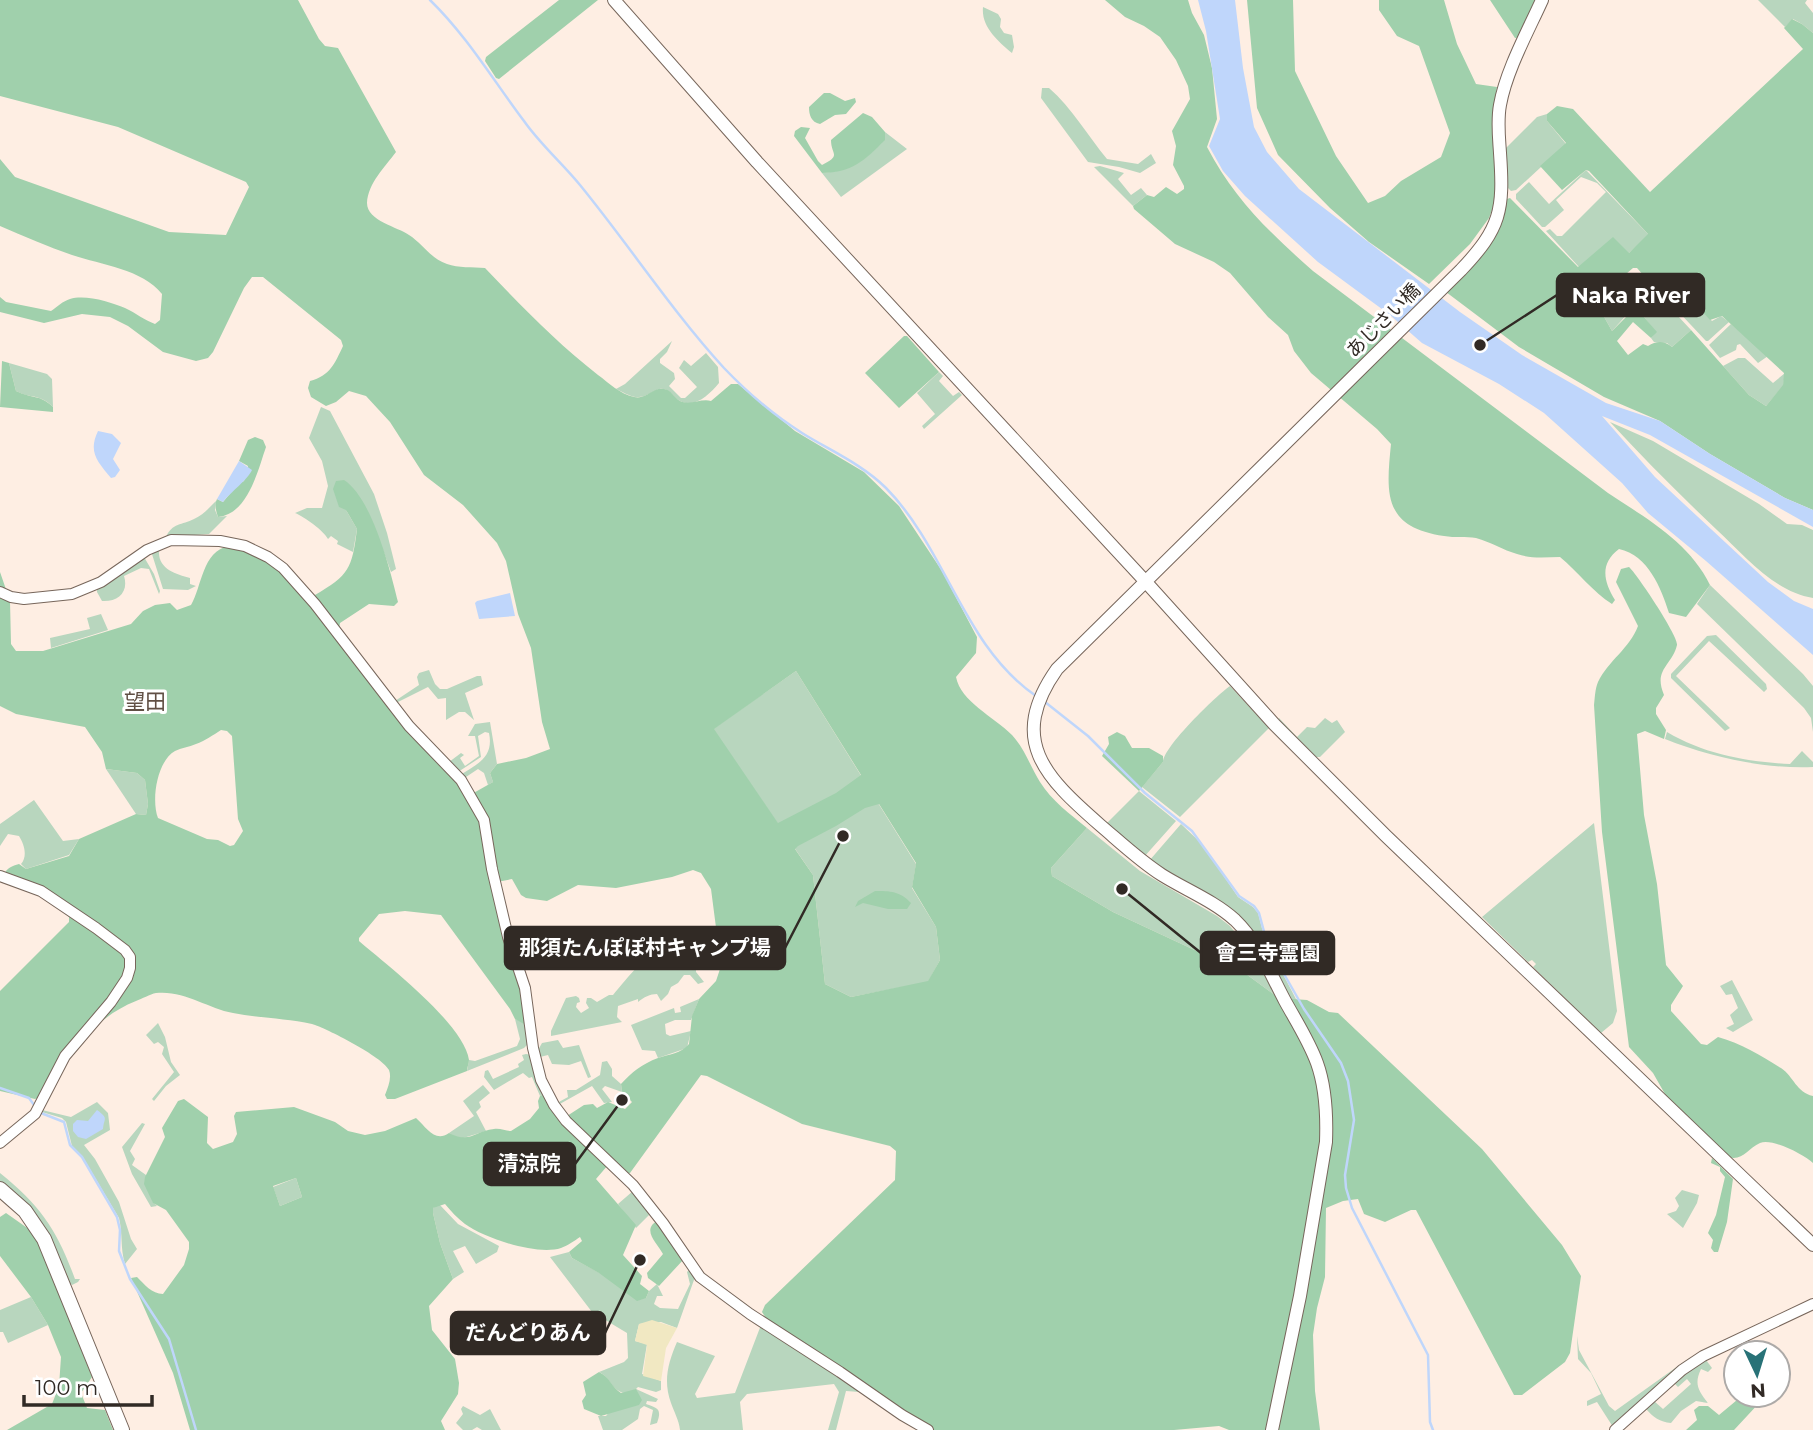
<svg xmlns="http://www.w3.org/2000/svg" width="1813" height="1430" viewBox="0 0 1813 1430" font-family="Montserrat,'Noto Sans JP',sans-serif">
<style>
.green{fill:#b8d6be}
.forest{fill:#a0d0ac;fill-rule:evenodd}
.sand{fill:#f1e8c2}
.water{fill:#bfd6fb}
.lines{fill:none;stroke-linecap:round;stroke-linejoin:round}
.stream{stroke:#bfd6fb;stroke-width:2.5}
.minor-casing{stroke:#77665b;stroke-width:12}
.tertiary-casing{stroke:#77665b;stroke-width:14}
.secondary-casing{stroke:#77665b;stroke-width:16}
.minor{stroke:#fff;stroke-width:10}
.tertiary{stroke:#fff;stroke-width:12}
.secondary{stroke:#fff;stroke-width:14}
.labels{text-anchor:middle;stroke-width:6;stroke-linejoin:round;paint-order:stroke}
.street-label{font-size:19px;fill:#312a25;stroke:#fff}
.neighbourhood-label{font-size:21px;fill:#604f44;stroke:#fff}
.leader{fill:none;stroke:#312a25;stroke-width:2.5}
.callout-dot{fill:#312a25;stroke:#fff;stroke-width:2.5}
.callout{fill:#312a25;stroke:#312a25;stroke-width:2.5}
.callout-label{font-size:21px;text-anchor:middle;font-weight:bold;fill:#fff}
</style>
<rect width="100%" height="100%" fill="#feeee3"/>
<path class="green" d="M 1758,0 L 1807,0 L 1805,3 L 1813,13 L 1813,33 L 1802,24 L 1793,19 L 1785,27 Z
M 983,7 L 998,14 L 1001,19 L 1000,27 L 1004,33 L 1012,35 L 1014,47 L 1012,53 C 998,41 981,27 983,7 Z
M 1042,88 L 1049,88 C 1072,108 1088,136 1107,159 L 1138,164 L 1151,154 L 1156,163 L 1140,173 L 1119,167 L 1088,162 L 1041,98 Z
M 1547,114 L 1547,121 L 1566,144 L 1516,190 L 1511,191 L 1508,188 L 1505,149 L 1537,117 Z
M 885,132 L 907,149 L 841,197 L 822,173 C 850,171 866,160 884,140 Z
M 1100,166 L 1124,173 L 1118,179 L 1131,195 L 1141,188 L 1147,195 L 1133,206 L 1094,167 Z
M 1586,170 L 1649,235 L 1629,253 L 1579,267 L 1546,231 L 1550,229 L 1557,236 L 1562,236 L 1606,192 L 1597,183 L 1581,177 L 1556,200 L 1564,210 L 1545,227 L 1542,227 L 1516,199 L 1516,194 L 1529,182 L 1549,204 Z
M 1613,289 L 1629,306 L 1630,311 L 1612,331 L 1598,306 L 1602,298 Z
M 1690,298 L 1712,321 L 1721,316 L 1729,322 L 1708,341 L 1706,341 L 1674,307 L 1678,307 Z
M 1663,300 L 1691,330 L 1672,347 L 1667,343 L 1654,342 L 1651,338 L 1656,332 L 1644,317 Z
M 1731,324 L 1768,356 L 1758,363 L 1740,344 L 1737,345 L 1736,350 L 1720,358 L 1709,345 Z
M 672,341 L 667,352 L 660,359 L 660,363 L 674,373 L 675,379 L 669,386 L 681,398 L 685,398 L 697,387 L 679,368 L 684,360 L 691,366 L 706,353 L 718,367 L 719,383 C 709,395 693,411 677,399 C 672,395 669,389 663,389 C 660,388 655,391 653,392 C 636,401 633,397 616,389 L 625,384 Z
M 1738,358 L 1745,358 L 1773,383 L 1785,373 L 1783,386 L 1766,406 L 1749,395 L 1723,366 Z
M 9,363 L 47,374 L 52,379 L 53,407 C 39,393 31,399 16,391 Z
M 939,372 L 943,376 L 939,381 L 953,396 L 959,392 L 962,395 L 924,429 L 922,426 L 935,414 L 917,393 Z
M 321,407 L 330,411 L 374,494 L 387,533 L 396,569 L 391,572 L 383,550 L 346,510 L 357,529 L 353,552 L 337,544 L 338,541 L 331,536 L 328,539 C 324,531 305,517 295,513 L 307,508 L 322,508 L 328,486 L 322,461 L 309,438 Z
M 1610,422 L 1653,441 L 1759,504 L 1787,524 L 1802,525 L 1813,530 L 1813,598 C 1774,592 1744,555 1717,530 C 1680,495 1644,459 1610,422 Z
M 216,501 L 215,510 L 218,517 L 227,516 L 209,534 L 166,537 C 172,523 182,525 194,519 C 203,515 209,508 216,501 Z
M 163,548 L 159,551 C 158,569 176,574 190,578 L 190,584 L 196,586 L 188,590 L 163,589 L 151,551 Z
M 144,557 L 154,574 L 160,591 L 159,594 L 149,569 L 141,568 L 124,576 C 129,592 118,602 102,601 L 97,592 L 97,588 Z
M 1710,585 L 1803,674 L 1813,686 L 1813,732 L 1811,718 L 1804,708 L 1697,604 Z
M 101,614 L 108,630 L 51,648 L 50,638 L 90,629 L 87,618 Z
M 1716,635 L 1766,684 L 1767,689 L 1764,692 L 1709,641 L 1676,676 L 1730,728 L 1725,731 L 1671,678 L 1671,674 L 1707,636 Z
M 429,670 L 435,684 L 440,689 L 447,689 L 477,676 L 481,676 L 483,685 L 465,693 L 474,720 L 465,712 L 459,712 L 446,720 L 446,698 L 438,699 L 428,687 L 396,703 L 395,701 L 419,685 L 417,677 L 419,673 Z
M 796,671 L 916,864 L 912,888 L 936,927 L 940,960 L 928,982 L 851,997 L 825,984 L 813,875 L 713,729 Z
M 1230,686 L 1269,728 L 1180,817 L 1142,787 L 1163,762 C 1164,746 1216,696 1230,686 Z
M 1279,718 L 1297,737 L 1307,727 L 1315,728 L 1325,718 L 1332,723 L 1337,720 L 1345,732 L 1320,757 L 1316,757 L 1277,720 Z
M 490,722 L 497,764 L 490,773 L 493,782 L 488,785 L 484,773 L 478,769 L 466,777 L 467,781 L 460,775 C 478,764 494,757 489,733 L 485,732 L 478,736 L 481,757 L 458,772 L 449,762 L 461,753 L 464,755 L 460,758 L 465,766 L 479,756 L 475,736 L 468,736 L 475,724 Z
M 1667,732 C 1704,754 1747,762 1790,764 L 1802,751 L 1813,762 L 1813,767 C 1763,769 1710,757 1665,739 Z
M 106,769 L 137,773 L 145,780 L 148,804 L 146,815 L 136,814 Z
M 1139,791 L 1176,821 L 1144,857 L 1106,824 Z
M 34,800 L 63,841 L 79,839 L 69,855 L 26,869 L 21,864 C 28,856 24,844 19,836 L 8,834 L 0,846 L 0,824 Z
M 1594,823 L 1617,1011 L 1613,1023 L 1601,1033 L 1533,967 L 1536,964 L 1532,960 L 1528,962 L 1482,917 Z
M 1181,824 L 1202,844 L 1238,897 L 1253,907 L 1258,913 L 1265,940 L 1297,1001 L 1292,1000 L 1262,947 L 1149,861 Z
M 1087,828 L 1140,871 L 1217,916 L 1230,926 L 1242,941 L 1279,998 L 1246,974 L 1113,912 L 1052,876 L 1051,868 Z
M 672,942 L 711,948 L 714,945 L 716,969 L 696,968 L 696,972 L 704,982 L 698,984 L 690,975 L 684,975 L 678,983 L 671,987 L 668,994 L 661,1001 L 657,994 C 650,994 644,997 638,1002 L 638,999 L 618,1006 L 617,1017 L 622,1022 L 551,1036 L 551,1031 L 566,998 L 576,996 L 579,998 L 580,1002 L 577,1003 L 576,1007 L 581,1013 L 589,1008 L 586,1003 L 587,998 L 591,998 L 597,1002 L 609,995 L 613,995 C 628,977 648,951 672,942 Z
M 1732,980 L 1753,1020 L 1733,1032 L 1726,1028 L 1734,1024 L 1730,1015 L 1738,1008 L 1732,994 L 1726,995 L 1720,986 Z
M 699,999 L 691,1020 L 675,1020 L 665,1024 L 666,1034 L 670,1036 L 691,1031 L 687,1048 L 658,1058 L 655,1051 L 642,1050 L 631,1025 L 674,1008 L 675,1013 L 681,1012 L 680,1007 Z
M 515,1019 L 526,1023 L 528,1044 L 524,1048 L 467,1071 L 469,1060 L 475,1061 L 517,1046 L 520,1039 Z
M 158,1023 L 165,1037 L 171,1062 L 180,1075 L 166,1086 L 154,1101 L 152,1099 L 174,1072 L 162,1054 L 164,1047 L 158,1042 L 154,1044 L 146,1035 Z
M 558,1040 L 563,1048 L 579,1045 L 591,1077 L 588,1078 L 581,1061 L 569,1065 L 552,1064 L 548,1055 L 540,1057 L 537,1052 L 542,1043 Z
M 526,1054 L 531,1055 L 544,1094 L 540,1096 L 532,1077 L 529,1078 L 523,1073 L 494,1090 L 484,1077 L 485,1071 L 488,1070 L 493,1079 L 519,1067 L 518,1064 L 524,1060 L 522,1055 Z
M 607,1061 L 612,1069 L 612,1076 L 621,1084 L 622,1092 L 605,1086 L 602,1089 L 612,1102 L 604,1103 L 592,1086 L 558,1105 L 557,1103 L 568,1097 L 567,1090 L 576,1090 L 600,1075 L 602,1062 Z
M 483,1085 L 490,1093 L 479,1102 L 481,1107 L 476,1112 L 486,1131 L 460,1139 L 449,1133 L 474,1116 L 463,1101 Z
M 97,1102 L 108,1113 L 110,1130 L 84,1145 L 95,1159 L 119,1202 L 131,1239 L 137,1249 L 125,1264 C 120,1248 123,1234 119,1218 L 82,1156 L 72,1146 L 66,1122 L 62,1118 L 42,1112 L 42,1110 L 71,1117 Z
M 142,1123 L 145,1124 L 130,1151 L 135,1159 L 132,1165 L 146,1175 L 153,1202 L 157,1206 L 151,1207 L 132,1174 L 122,1147 Z
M 0,1173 C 41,1206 57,1230 75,1279 L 80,1279 L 78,1282 L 72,1285 L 70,1283 L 22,1200 L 0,1181 Z
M 296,1178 L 302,1197 L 280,1206 L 273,1187 Z
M 1682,1190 L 1699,1195 L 1697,1203 L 1683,1228 L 1667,1214 L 1676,1211 L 1679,1206 L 1675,1198 Z
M 633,1191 L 651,1213 L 636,1228 L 618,1204 Z
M 439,1204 L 458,1224 L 499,1246 L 497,1252 L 476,1264 L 465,1246 L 453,1251 L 464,1272 L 453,1279 L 440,1243 L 433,1213 L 433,1208 Z
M 569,1252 L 572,1258 L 646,1298 L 649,1291 L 657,1284 L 663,1296 L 657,1296 L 654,1304 L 660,1308 L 678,1309 L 690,1284 L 687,1272 L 690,1269 L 695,1277 L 677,1328 L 661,1322 L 639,1324 L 635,1341 L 647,1344 L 642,1374 L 661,1381 L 661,1390 L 656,1392 L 638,1387 L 636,1389 L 658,1399 L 656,1402 L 647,1401 L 646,1404 C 658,1408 662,1409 657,1423 L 650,1425 L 653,1410 L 644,1406 L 640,1409 L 638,1419 L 622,1430 L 603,1430 L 598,1416 L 606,1416 L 625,1393 C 613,1392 610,1377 599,1372 L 624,1362 L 628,1358 L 627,1333 L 592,1312 L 550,1257 Z
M 31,1297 L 48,1325 L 8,1343 L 3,1332 L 0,1332 L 0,1310 Z
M 761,1325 L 860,1392 L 846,1391 L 836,1430 L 828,1430 L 839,1392 L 834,1384 L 747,1394 L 740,1402 L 743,1430 L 680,1430 C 679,1420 674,1412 671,1403 C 663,1381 668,1363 677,1342 L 715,1356 L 695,1394 L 697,1398 L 735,1393 Z
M 1577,1336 L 1579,1350 L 1609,1406 L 1615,1411 L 1692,1356 L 1613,1427 L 1597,1402 L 1587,1406 L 1587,1401 L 1601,1394 L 1591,1373 L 1578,1359 Z
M 1706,1360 L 1712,1368 L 1708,1372 L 1701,1369 C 1694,1384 1698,1390 1708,1403 L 1696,1401 L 1681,1411 L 1671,1423 C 1660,1422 1653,1417 1646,1409 L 1654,1401 L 1663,1409 L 1691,1384 L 1687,1379 L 1678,1387 L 1674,1383 L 1687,1370 Z
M 463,1406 L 480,1415 L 490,1409 L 501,1430 L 482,1430 L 477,1427 L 472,1430 L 463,1430 L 456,1423 L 463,1414 L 461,1409 Z"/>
<path class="forest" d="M 0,0 L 298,0 L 319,39 L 325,46 L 338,48 L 396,152 C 385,167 368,183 367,203 C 367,221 398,227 409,235 C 423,244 430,258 447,264 C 458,268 473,267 485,268 C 521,306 557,343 598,375 C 609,383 620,394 634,397 C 646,400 653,387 664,389 C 671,389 674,398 680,401 C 690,406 701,398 711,401 L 731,384 L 738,384 L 795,431 L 864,472 L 899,506 L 942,571 L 977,637 L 976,653 L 956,677 C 961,702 993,716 1012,735 C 1025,749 1030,766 1040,782 C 1051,800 1071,815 1087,828 L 1051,868 L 1052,876 L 1113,912 L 1246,974 L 1279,998 L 1307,1000 L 1329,1012 L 1338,1013 L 1482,1149 L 1562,1245 L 1581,1276 L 1570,1353 L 1565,1362 L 1522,1395 L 1514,1395 L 1416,1210 L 1411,1210 L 1385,1222 L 1364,1214 L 1358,1199 L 1343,1201 L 1326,1208 L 1325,1277 L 1317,1308 L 1313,1335 L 1315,1391 L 1320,1430 L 1229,1430 L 1219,1426 L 1174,1430 L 934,1430 L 766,1318 L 762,1312 L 765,1305 L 895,1180 L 896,1151 L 890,1146 L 802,1124 L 707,1076 L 701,1075 L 630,1173 L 626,1173 L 567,1116 L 584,1105 L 593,1104 L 597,1108 L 608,1102 L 625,1109 L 632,1102 L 622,1092 L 621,1084 C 632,1072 642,1064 658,1058 C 669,1054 681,1054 689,1044 L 692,1016 L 699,999 L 716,981 L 721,966 L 711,889 L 701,873 L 693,870 L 672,877 L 616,888 L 578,885 L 547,901 L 526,898 L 521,895 L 512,879 L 492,883 L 521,989 L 526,1023 L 524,1024 L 515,1019 L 510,1009 L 441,915 L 405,911 L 379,914 L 359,938 L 359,941 C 387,965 464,1024 469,1060 C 469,1064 467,1067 467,1071 L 395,1099 L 387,1099 L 385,1095 C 388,1087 392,1078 389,1070 C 383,1057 326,1028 312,1024 C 286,1018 259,1018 233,1013 C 207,1008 184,990 156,993 C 150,994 142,999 136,1001 C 90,1019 69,1059 41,1097 L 35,1099 L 0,1091 L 0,991 L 69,922 L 69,917 L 45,897 L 4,874 C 7,868 12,866 19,864 L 26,869 L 69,856 L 79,839 L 136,814 L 146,815 L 148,804 L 145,780 L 137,773 L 106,769 L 102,752 L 85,727 L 16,714 L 0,706 L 0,572 L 10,601 L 11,644 L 16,651 L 43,651 L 131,624 L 143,611 L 155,605 L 170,603 L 177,610 L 191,605 C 202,587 202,551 229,546 L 268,559 L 301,591 L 315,595 C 349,575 352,569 357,529 L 346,510 L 339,507 L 333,489 L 336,481 L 344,480 C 372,498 390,569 398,602 L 394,606 L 369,604 L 340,623 L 338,636 L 470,795 L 493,782 L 490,773 L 497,764 L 526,758 L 550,749 L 542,722 L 531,648 L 518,614 L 506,561 L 497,543 L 463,505 L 424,475 L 390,422 L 366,396 L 349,391 L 336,402 L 326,406 L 311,397 L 308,388 L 310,381 C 330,376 335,363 343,346 L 341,340 L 263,277 L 252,277 L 244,288 L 213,352 L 208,358 L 196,361 L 163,352 L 128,326 L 110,317 L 82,314 L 44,323 L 0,312 L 0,297 L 6,302 L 51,311 C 57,307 63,301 70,299 C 85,294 111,302 125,308 C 136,313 144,320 155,324 L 160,320 L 162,294 C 142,269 102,265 72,255 C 48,247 24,236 0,226 L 0,159 L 15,177 L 169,232 L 226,235 L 249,187 L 246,182 L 118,127 L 0,96 ZM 796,671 L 861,775 L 836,793 L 778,823 L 714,729 ZM 221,730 L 227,731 L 232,736 L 238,819 L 243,831 L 234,845 L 230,846 L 218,840 L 207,839 L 158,818 C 151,800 157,761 175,751 C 181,748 189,747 196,744 C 205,741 213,735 221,730 ZM 879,804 L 916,863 L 912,887 L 936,927 L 940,960 L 928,981 L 851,997 L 825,984 L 813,875 L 795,849 L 798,846 L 836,826 L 865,808 Z
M 559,0 L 598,0 L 499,79 L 496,78 L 485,61 L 486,57 Z
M 1105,0 L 1188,0 L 1192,13 L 1204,35 L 1212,68 L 1217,119 L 1207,147 C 1234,199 1270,233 1313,271 L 1608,493 C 1646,518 1690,543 1710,585 L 1686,617 L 1669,613 C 1661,588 1648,555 1619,549 C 1600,563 1603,581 1615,600 L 1612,604 C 1593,592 1578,572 1560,557 C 1546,557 1531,559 1517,554 C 1503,550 1491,542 1476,538 C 1466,536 1455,538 1444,536 C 1383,527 1386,494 1391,444 L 1377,429 L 1311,373 L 1294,351 L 1288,335 L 1268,317 L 1230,273 L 1214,262 L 1175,244 L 1134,209 L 1133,206 L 1147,195 L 1154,197 L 1166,187 L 1177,194 L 1184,189 L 1184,186 L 1173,165 L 1176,146 L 1172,131 L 1190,99 L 1188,86 L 1176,60 L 1160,37 L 1144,26 L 1125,17 Z
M 1247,0 L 1293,0 L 1295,71 L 1336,156 L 1368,203 L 1385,196 L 1401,181 L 1441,157 L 1450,133 L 1419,46 L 1397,36 L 1379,10 L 1379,0 L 1444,0 L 1457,44 L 1476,84 L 1497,87 L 1492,124 L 1496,199 L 1489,218 L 1470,244 L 1429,284 L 1369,242 L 1330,208 L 1278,155 L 1257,108 Z
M 1490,0 L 1540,0 L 1521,37 L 1515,38 Z
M 1792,19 L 1802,24 L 1813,33 L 1813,510 L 1785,498 L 1710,454 L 1660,421 L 1604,397 L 1519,347 L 1446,292 C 1477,262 1496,243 1507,199 L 1510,198 L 1578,267 L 1613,237 L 1629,253 L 1648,234 L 1589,171 L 1586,170 L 1562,190 L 1540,166 L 1566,143 L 1547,121 L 1547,114 L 1557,106 L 1573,109 L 1650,192 L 1803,49 L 1784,28 ZM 1633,268 L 1637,268 L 1651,284 L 1630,304 L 1629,314 L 1612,331 L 1598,306 L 1612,286 ZM 1690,298 L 1710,320 L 1722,316 L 1784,373 L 1783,385 L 1766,406 L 1749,395 L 1691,330 L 1672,347 C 1664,340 1656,341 1648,346 L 1643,344 L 1628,355 L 1617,341 L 1633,322 L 1651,338 L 1657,332 L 1644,317 L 1664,300 L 1668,300 L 1674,307 L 1678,308 Z
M 824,93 L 830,93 L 845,101 L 855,98 L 856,102 L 846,114 L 835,115 L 820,124 C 811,122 809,115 809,107 Z
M 863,113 L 872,117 L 885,132 L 885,140 C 864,161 853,172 822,173 L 794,136 L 795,131 L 801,127 L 810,128 L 805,138 L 818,161 L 822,165 C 842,155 831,155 831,140 Z
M 904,336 L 907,336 L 939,372 L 899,408 L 865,373 Z
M 2,361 L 9,363 L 16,391 C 32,399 40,394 53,407 L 53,412 L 0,407 Z
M 255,437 L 263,440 L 266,447 C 258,470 248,514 218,517 C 216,511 214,505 217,499 L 223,502 L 238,484 L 244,481 L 248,466 L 239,461 L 248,440 Z
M 1629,567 C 1637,574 1679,637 1677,645 C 1672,666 1653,669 1664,695 L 1656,708 L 1656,714 L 1666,730 L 1664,739 L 1645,731 L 1637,734 L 1644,815 L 1657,884 L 1666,965 L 1683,986 L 1671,1005 L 1671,1011 L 1701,1044 L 1707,1045 L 1718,1037 C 1742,1044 1760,1055 1781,1068 C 1794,1077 1796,1092 1813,1096 L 1813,1163 C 1804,1155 1773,1138 1760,1143 C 1747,1149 1742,1163 1725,1156 L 1669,1101 L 1653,1073 L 1629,1047 L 1602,832 L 1594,705 C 1595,697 1595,689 1598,682 C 1608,661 1630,648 1638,626 L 1616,582 L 1621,569 Z
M 1117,732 L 1125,736 L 1132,748 L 1149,748 L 1163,756 L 1163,762 L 1139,791 L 1102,756 L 1109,744 L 1108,737 Z
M 875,891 C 890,891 900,891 911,903 L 907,909 L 888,909 L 863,903 L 855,907 L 858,901 Z
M 544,1094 L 608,1165 L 596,1179 L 636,1225 L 623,1255 L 642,1276 L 640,1284 L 649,1291 L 646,1298 L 637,1301 L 599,1273 L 572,1258 L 569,1252 L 582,1241 L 580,1237 C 574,1241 567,1246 561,1248 C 537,1256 484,1238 465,1224 C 457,1218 451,1211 445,1204 L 433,1208 L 433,1213 L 440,1243 L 453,1279 L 429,1306 L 432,1330 L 455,1359 L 459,1383 L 458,1394 L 441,1421 L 445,1430 L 190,1430 L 173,1373 L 131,1278 L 137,1277 C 144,1284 152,1294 163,1294 L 184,1265 L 189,1249 L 189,1242 L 166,1210 L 153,1203 L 144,1184 L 145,1177 L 165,1137 L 162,1128 L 178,1101 L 184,1099 L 208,1117 L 207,1143 L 213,1149 L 233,1142 L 237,1134 L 234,1116 L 236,1112 L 294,1107 L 335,1122 L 348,1131 L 365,1135 L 385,1131 L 416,1118 C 427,1128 435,1143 449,1133 C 471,1144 474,1131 494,1129 C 500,1128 506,1131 511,1131 L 530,1119 L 539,1108 L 538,1101 L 540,1096 ZM 296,1178 L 302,1197 L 280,1206 L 273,1186 Z
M 1712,1158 L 1733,1179 L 1727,1222 L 1718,1252 L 1714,1252 L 1711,1248 L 1713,1240 L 1708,1233 L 1716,1215 L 1725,1177 L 1720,1171 L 1720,1167 L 1711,1163 Z
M 6,1213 L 33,1232 L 40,1244 L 92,1377 L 81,1393 L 87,1408 L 105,1410 L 113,1430 L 7,1430 L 52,1404 L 59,1386 L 61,1357 L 48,1325 L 31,1297 L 0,1256 L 0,1217 Z
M 657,1221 L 684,1259 L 659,1286 L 648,1278 L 647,1273 L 663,1254 C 658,1244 641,1230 657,1221 Z
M 599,1372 C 610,1377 612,1388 621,1393 L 636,1389 L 642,1400 L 639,1405 L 601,1416 L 584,1409 L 582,1401 L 586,1395 L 583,1382 Z
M 1743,1395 L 1756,1395 L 1761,1401 L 1734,1430 L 1686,1430 L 1697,1420 L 1694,1410 L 1699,1406 L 1708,1406 L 1719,1415 Z"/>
<path class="sand" d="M 652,1320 L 677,1328 L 666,1348 L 661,1381 L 643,1376 L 647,1345 L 635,1341 L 639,1324 Z"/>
<path class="water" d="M 1198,0 L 1235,0 L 1243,68 L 1254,127 L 1267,152 L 1299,189 L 1460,312 L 1522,355 L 1606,403 L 1660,421 L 1710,454 L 1785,498 L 1813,510 L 1813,527 L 1650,435 L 1602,416 L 1655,477 L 1768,582 L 1794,601 L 1813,609 L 1813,655 L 1706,561 L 1648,513 L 1622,483 L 1544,413 L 1499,384 L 1422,343 L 1390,315 L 1318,262 L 1245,196 L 1223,171 L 1209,146 L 1220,119 L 1206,31 Z
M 98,431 L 112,434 L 121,443 L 113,459 L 120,470 L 115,477 L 111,478 C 97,461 88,452 98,431 Z
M 239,461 L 252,470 C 248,479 231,492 223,502 L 217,499 Z
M 510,593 L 515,616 L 479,619 L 475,603 L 477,601 Z
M 97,1110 C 109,1119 104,1117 103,1129 L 86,1139 L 78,1137 L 73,1131 L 73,1124 L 77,1120 L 88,1121 Z"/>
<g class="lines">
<path class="stream" d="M 430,0 C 467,36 493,80 524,121 C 540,144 562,163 580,185 C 629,245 672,311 724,368 C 746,391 775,416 802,433 C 829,450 862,464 886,488 C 947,550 963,646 1036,696
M 1045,702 L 1088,736 L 1145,793 L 1192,831 L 1239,896 L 1254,906 L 1259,913 L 1266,939 L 1272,953 L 1304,1009 L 1341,1063 L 1348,1081 L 1354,1120 L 1345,1175 L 1346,1188 L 1352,1208 L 1428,1355 L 1430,1422 L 1433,1430
M 0,1088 L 29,1098 L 34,1105
M 41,1113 L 64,1122 L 70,1145 L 82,1157 L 117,1217 L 120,1230 L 119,1251 L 130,1279 L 169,1339 L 196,1430"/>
<g class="minor-casing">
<path id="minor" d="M 0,592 L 11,597 L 24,599 L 72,594 L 101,582 L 147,550 L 171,540 L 220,541 L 245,546 L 268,557 L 283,568 L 315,604 L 409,726 L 461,780 L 484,820 L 492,869 L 508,937 L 525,988 L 533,1048 L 541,1080 L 554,1105 L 566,1121 L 633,1185 L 663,1223 L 700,1277 L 750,1314 L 840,1372 L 902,1415 L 928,1430
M 0,876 L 41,891 L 96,928 L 125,950 L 130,957 L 130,968 L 127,978 L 111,1002 L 65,1056 L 35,1114 L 0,1143
M 1615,1430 L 1682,1370 L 1703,1356 L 1813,1304"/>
</g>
<g class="tertiary-casing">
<path id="tertiary" d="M 614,0 L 757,162 L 1145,581 L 1274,724 L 1386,836 L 1813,1245
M 1272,1430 L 1300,1296 L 1326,1142 C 1327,1115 1326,1088 1317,1063 C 1309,1041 1296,1021 1285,1001 C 1270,973 1258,942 1235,920 C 1214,901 1186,890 1162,875 C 1140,861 1120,842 1100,825 C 1045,777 1007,740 1057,669 L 1461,270 C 1501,228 1504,210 1500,153 C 1499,137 1497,121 1500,105 C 1506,71 1528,31 1542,0"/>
</g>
<g class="secondary-casing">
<path id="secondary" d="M 0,1189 L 25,1211 L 44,1239 L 122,1430"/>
</g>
<use href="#minor" class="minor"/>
<use href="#tertiary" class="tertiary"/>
<use href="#secondary" class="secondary"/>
</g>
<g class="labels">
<g class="street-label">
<text transform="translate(1383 320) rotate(-45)" y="7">あじさい橋</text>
</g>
<g class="neighbourhood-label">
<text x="145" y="709">望田</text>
</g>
</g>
<path class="leader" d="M1480 345L1557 295M843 836L785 948M1122 889L1201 953M622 1100L575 1164M640 1260L605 1333"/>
<g class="callout-dot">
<circle cx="1480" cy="345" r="7"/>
<circle cx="843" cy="836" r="7"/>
<circle cx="1122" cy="889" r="7"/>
<circle cx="622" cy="1100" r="7"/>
<circle cx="640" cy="1260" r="7"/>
</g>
<g class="callout">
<rect x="1557" y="274" width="147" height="42" rx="7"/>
<rect x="505" y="927" width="280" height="42" rx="7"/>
<rect x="1201" y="932" width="133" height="42" rx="7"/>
<rect x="484" y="1143" width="91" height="42" rx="7"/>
<rect x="451" y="1312" width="154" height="42" rx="7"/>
</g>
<g class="callout-label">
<text x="1631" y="303">Naka River</text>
<text x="645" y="955">那須たんぽぽ村キャンプ場</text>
<text x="1268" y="960">會三寺霊園</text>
<text x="529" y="1171">清涼院</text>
<text x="528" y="1340">だんどりあん</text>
</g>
<g transform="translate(1757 1374) rotate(176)"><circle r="33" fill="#ffffff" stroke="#adaaa8" stroke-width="2"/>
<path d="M0-5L12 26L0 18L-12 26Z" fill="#287277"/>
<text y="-10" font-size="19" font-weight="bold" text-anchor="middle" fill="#312a25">N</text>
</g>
<path d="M24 1395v10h128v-10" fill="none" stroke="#312a25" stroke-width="3.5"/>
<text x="35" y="1395" font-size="21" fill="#312a25" stroke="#ffffff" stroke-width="5" paint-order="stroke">100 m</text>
</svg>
